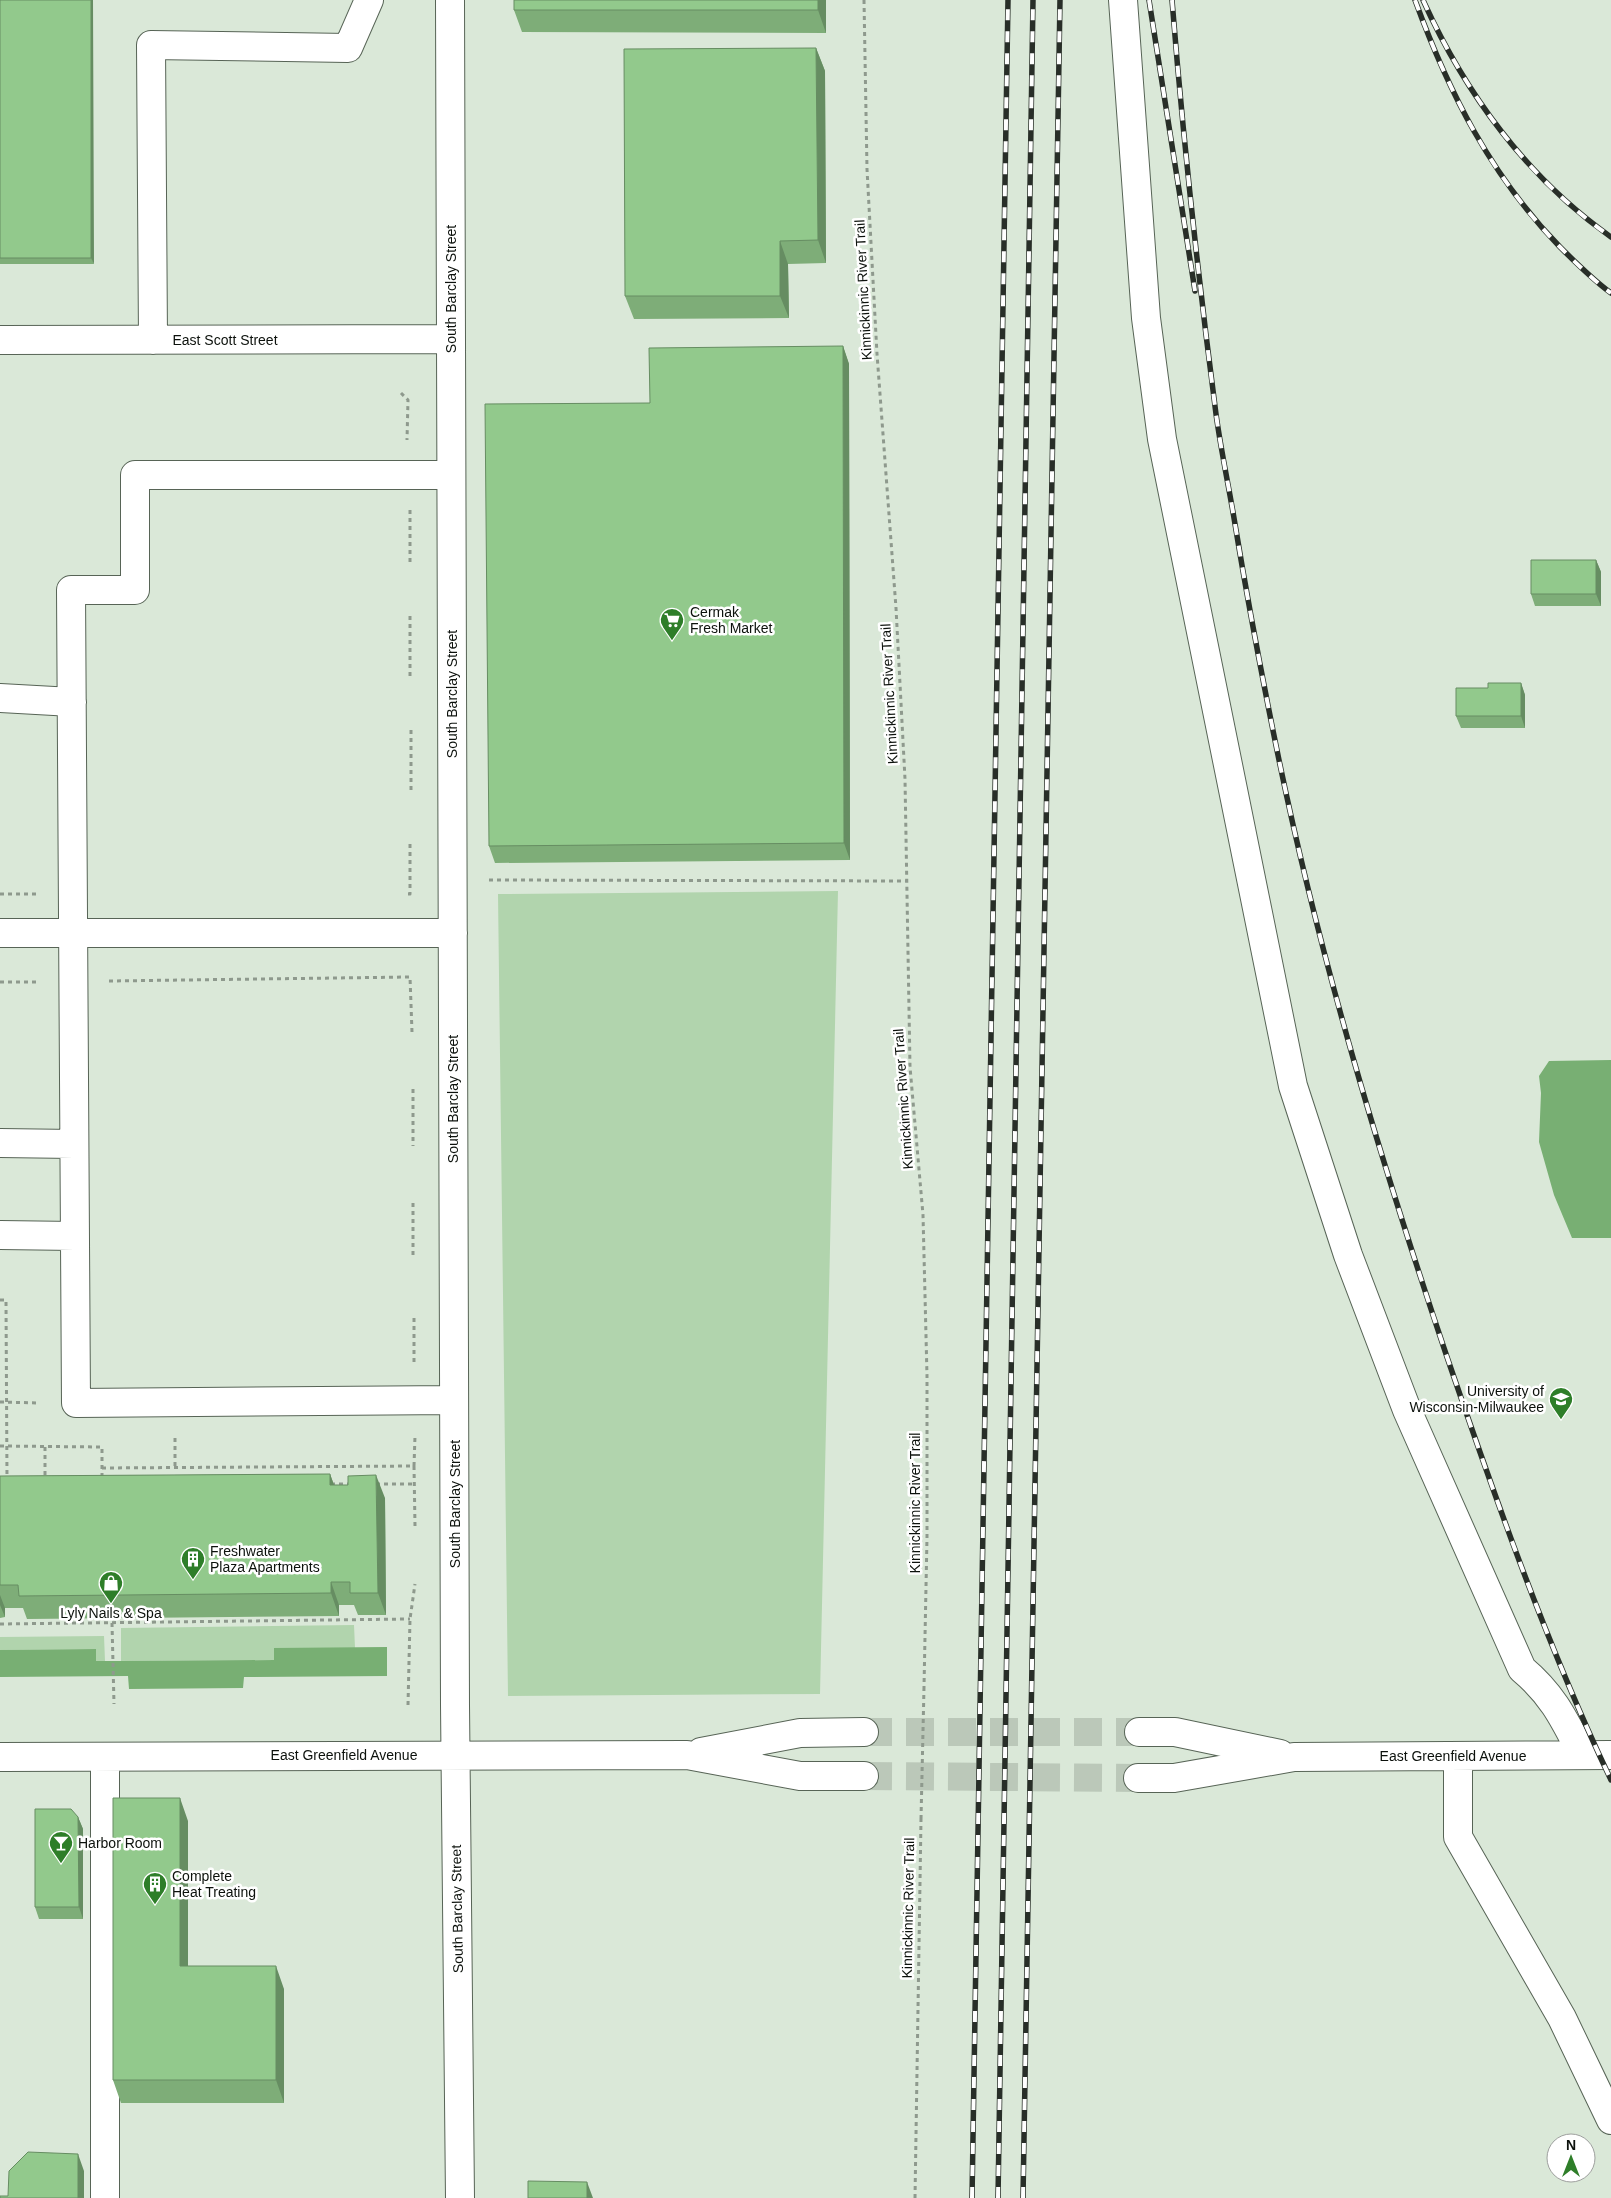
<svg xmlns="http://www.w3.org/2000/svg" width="1611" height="2198" viewBox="0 0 1611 2198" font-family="Arial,sans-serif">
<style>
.green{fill:#b1d4ad}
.water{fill:#78af73}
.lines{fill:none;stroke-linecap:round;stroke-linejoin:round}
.minor-tunnel{stroke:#bbc8b9;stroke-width:28;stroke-dasharray:28 14;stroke-linecap:butt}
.minor-casing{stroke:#576456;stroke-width:30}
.path{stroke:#8e998d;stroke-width:3;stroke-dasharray:4 4;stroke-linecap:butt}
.minor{stroke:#fff;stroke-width:28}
.rail-casing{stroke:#282e28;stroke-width:5.5}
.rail{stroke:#fff;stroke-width:4;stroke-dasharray:11;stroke-linecap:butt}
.path-bridge{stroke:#8e998d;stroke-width:3;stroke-dasharray:4 4;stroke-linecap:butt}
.wall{fill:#7ead78}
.shaded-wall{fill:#668d62}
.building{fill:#92c98c;stroke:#668d62}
.labels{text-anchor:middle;stroke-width:5;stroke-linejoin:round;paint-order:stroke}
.street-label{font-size:14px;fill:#0c110c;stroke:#fff}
.poi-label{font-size:14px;fill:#0c110c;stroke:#fff;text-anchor:start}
</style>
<rect width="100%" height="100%" fill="#dae8d8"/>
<path class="green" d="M 838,891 L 820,1694 L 508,1696 L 498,894 Z
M 354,1625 L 355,1648 L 274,1648 L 274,1660 L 121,1661 L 121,1628 Z
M 104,1636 L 105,1661 L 96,1661 L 96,1649 L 0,1650 L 0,1637 Z"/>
<path class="water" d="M 1611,1060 L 1611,1238 L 1572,1238 L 1554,1195 L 1539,1142 L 1541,1093 L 1539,1076 L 1549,1061 Z
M 387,1647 L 387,1676 L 244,1677 L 243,1688 L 129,1689 L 128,1676 L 0,1677 L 0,1650 L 96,1649 L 96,1661 L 121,1661 L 274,1660 L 274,1648 Z"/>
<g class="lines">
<path class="minor-tunnel" d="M 864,1732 L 1139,1732
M 864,1776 L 1138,1778"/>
<g class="minor-casing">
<path id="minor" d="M 450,0 L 455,1705 L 460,2198
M 1123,0 L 1146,318 L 1162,439 L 1293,1086 L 1348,1255 L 1407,1410 L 1522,1669 C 1553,1695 1564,1719 1582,1754
M 0,340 L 451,339
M 153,340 L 151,45 L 348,48 L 369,0
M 451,475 L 135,475 L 135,590 L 71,590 L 76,1403 L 454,1400
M 0,698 L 72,702
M 0,933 L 453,933
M 0,1143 L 74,1144
M 0,1235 L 75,1236
M 1139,1732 L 1175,1732 L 1280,1754
M 701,1752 L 800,1733 L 864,1732
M 0,1757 L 687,1755 L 800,1776 L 864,1776
M 1458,1757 L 1458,1837 L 1562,2018 L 1611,2120
M 1138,1778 L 1174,1778 L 1294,1757 L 1611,1755
M 105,2198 L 105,1757"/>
</g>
<path class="path" d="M 864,0 L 867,169 L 877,354 L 896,608 L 905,779 L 910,1067 L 923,1215 L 927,1376 L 927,1537 L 924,1687
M 401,393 L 408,400 L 407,440
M 410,510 L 410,563
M 410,616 L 410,677
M 411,730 L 411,790
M 489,880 L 908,881
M 0,894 L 37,894
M 408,894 L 410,894 L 410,842
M 109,981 L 410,977 L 412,1032
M 0,982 L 37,982
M 413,1089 L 413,1146
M 413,1203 L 413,1258
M 0,1300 L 6,1300 L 7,1480
M 414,1318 L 414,1364
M 0,1402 L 39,1403
M 175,1438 L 175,1468
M 0,1446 L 102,1447 L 102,1478
M 45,1447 L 45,1479
M 414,1466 L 415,1436
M 102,1468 L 414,1466 L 415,1526
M 331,1484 L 352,1484
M 376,1484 L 415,1484
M 112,1623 L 114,1704
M 0,1624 L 410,1619
M 408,1705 L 410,1619 L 415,1584
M 915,2198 L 921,1819"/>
<use href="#minor" class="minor"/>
<g class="rail-casing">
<path id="rail" d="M 1149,0 L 1195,291
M 1172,0 C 1183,138 1198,276 1216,414 C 1221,451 1229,487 1235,524 C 1248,603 1263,682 1279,760 C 1321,963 1381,1161 1447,1357 C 1496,1500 1546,1643 1611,1780
M 1415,0 C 1449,93 1491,176 1560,247 C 1576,263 1593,280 1611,293
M 1423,0 C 1465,93 1527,178 1611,237
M 972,2198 L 1008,0
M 998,2198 L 1033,0
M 1023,2198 L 1060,0"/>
</g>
<use href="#rail" class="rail"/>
<path class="path-bridge" d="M 921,1819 L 924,1687"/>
</g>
<path class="wall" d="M 0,0 L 94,264 L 0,264 Z
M 826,0 L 826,33 L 522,32 L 514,10 Z
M 816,48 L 825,71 L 826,263 L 788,264 L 789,318 L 634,319 L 625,296 Z
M 843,346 L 849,364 L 850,860 L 495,863 L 489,846 Z
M 1596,560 L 1601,572 L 1601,606 L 1535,606 L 1531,594 Z
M 1521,683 L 1525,695 L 1525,728 L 1461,728 L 1456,716 L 1488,688 Z
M 330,1474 L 334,1485 L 385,1498 L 386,1615 L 358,1615 L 354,1605 L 339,1605 L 339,1616 L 27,1619 L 23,1608 L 5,1608 L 5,1617 L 0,1618 L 0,1476 Z
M 78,1817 L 83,1829 L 83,1919 L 39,1919 L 35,1907 Z
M 188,1821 L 188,1966 L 284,1989 L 284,2103 L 121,2103 L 113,2080 Z"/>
<path class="shaded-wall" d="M 91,0 L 93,0 L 94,264 L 91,258 Z
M 818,0 L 826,0 L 826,33 L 818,10 Z
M 816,48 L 825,71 L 826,263 L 818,240 Z
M 780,241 L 788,264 L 789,318 L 780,296 Z
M 843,346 L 849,364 L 850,860 L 844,843 Z
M 1596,560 L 1601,572 L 1601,606 L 1596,594 Z
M 1521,683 L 1525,695 L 1525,728 L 1521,716 Z
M 330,1474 L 338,1496 L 330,1485 Z
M 376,1475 L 385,1498 L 386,1615 L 378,1593 Z
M 331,1582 L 339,1605 L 339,1616 L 331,1593 Z
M 0,1595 L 5,1608 L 5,1617 L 0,1605 Z
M 180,1798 L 188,1821 L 188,1989 L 180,1966 Z
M 78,1817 L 83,1829 L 83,1919 L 79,1907 Z
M 276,1966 L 284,1989 L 284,2103 L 276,2080 Z
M 78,2154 L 84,2171 L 84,2198 L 78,2198 Z
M 587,2182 L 593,2198 L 587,2198 Z"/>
<path class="building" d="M 0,0 L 91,0 L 91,258 L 0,258 Z
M 514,0 L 818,0 L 818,10 L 514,10 Z
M 816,48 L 818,240 L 780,241 L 780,296 L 625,296 L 624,49 Z
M 843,346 L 844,843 L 489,846 L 485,404 L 650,403 L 649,348 Z
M 1531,560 L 1596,560 L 1596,594 L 1531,594 Z
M 1488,683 L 1521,683 L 1521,716 L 1456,716 L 1456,688 L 1488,688 Z
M 330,1474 L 330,1485 L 348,1485 L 348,1476 L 376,1475 L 378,1593 L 350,1593 L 350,1582 L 331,1582 L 331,1593 L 19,1596 L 18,1585 L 0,1585 L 0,1476 Z
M 113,1798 L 180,1798 L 180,1966 L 276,1966 L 276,2080 L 113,2080 Z
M 35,1809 L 71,1809 L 78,1817 L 79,1907 L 35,1907 Z
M 28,2152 L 78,2154 L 78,2198 L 0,2198 L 0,2196 L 8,2196 L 9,2171 Z
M 528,2181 L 587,2182 L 587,2198 L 528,2198 Z"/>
<defs>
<g id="supermarket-pin" transform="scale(1.25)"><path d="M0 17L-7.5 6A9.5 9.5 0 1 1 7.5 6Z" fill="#2e7e29" stroke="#fff"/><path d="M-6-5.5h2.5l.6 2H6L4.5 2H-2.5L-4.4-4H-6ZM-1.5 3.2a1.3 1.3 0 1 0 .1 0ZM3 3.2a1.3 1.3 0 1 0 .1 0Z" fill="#fff"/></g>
<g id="university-pin" transform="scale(1.25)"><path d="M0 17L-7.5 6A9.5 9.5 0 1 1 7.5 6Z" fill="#2e7e29" stroke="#fff"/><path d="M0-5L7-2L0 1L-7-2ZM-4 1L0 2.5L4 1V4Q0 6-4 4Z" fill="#fff"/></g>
<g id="building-pin" transform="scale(1.25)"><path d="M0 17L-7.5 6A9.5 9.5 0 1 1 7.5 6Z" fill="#2e7e29" stroke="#fff"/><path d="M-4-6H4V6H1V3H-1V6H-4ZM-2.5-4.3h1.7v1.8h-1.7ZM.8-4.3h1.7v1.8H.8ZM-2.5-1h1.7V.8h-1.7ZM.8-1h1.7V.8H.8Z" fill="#fff"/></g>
<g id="shop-pin" transform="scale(1.25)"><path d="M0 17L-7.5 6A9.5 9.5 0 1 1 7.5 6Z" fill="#2e7e29" stroke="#fff"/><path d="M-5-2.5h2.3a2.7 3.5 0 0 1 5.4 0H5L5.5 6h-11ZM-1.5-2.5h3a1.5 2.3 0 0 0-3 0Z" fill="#fff"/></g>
<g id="bar-pin" transform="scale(1.25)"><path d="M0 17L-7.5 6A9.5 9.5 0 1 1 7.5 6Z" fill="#2e7e29" stroke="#fff"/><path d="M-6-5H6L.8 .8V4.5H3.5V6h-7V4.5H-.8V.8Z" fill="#fff"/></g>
</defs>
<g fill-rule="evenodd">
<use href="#supermarket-pin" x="672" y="620"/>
<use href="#university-pin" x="1561" y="1399"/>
<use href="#building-pin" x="193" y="1559"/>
<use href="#shop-pin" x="111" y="1583"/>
<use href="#bar-pin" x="61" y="1843"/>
<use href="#building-pin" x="155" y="1884"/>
</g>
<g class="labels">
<g class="street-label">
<text transform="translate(451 289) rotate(-90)" y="5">South Barclay Street</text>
<text transform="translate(863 290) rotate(-93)" y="5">Kinnickinnic River Trail</text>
<text x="225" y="345">East Scott Street</text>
<text transform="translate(452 694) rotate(-90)" y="5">South Barclay Street</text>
<text transform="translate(889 694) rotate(-93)" y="5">Kinnickinnic River Trail</text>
<text transform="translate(453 1099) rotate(-90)" y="5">South Barclay Street</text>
<text transform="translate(903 1099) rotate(-94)" y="5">Kinnickinnic River Trail</text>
<text transform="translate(915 1503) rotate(-90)" y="5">Kinnickinnic River Trail</text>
<text transform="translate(455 1504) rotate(-90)" y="5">South Barclay Street</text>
<text x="344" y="1760">East Greenfield Avenue</text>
<text x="1453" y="1761">East Greenfield Avenue</text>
<text transform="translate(908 1908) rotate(-89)" y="5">Kinnickinnic River Trail</text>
<text transform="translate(457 1909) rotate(-91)" y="5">South Barclay Street</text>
</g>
<g class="poi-label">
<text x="690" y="617">Cermak<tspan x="690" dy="16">Fresh Market</tspan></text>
<text x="1544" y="1396" text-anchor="end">University of<tspan x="1544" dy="16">Wisconsin-Milwaukee</tspan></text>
<text x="210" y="1556">Freshwater<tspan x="210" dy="16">Plaza Apartments</tspan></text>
<text x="111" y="1618" text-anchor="middle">Lyly Nails &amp; Spa</text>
<text x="78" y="1848">Harbor Room</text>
<text x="172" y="1881">Complete<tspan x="172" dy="16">Heat Treating</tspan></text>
</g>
</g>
<g transform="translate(1571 2158)"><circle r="24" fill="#ffffff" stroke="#9ea09e"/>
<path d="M0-4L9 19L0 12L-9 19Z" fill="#2e7e29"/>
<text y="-8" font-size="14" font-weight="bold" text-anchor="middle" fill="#0c110c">N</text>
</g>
</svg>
